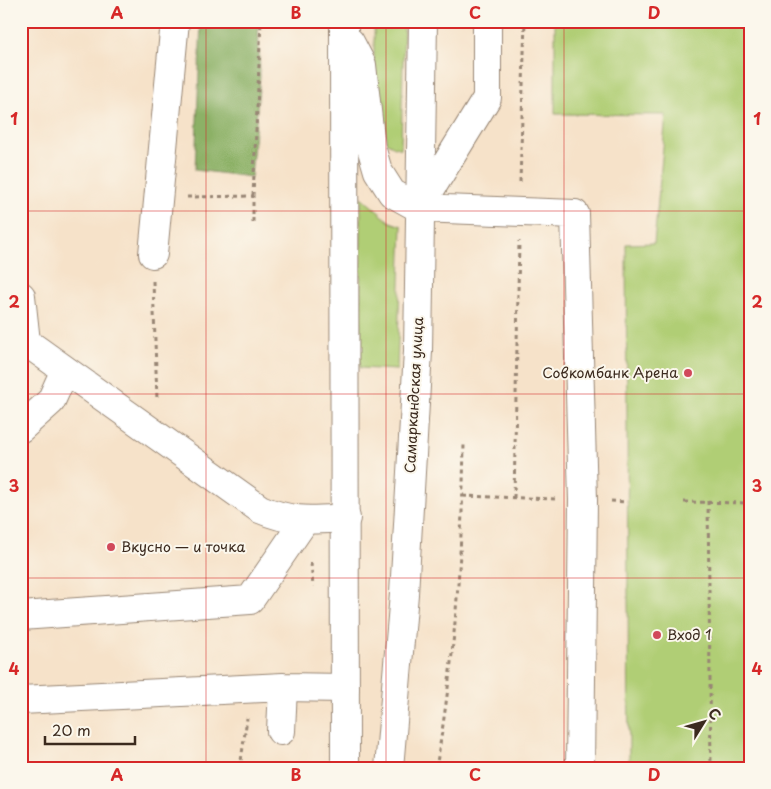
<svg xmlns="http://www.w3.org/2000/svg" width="771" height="789" viewBox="0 0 771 789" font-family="'Playpen Sans',sans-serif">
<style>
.green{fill:#b0ce75;stroke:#767c4a}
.forest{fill:#8cb166;stroke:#646e42}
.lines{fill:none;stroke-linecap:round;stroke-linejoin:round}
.minor-casing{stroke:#988674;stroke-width:30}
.major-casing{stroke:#988674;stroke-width:30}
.path{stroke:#988674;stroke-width:3;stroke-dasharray:4 4;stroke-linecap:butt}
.minor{stroke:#fff;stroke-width:28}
.major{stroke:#fff;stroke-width:28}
.grid{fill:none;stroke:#d62828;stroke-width:1;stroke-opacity:0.55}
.poi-dot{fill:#d1495b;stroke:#fbf7ec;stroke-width:2}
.labels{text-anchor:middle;stroke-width:4;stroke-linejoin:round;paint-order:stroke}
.poi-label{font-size:14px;fill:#3b2a1e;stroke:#fbf7ec;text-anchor:start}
.street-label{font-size:14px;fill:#3b2a1e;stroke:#fbf7ec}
.neatline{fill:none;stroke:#d62828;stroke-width:2}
.grid-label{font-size:16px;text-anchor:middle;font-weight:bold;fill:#d62828}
</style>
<rect width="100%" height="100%" fill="#fbf7ec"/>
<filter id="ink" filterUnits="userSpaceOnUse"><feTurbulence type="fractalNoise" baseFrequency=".02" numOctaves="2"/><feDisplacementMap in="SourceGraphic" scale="10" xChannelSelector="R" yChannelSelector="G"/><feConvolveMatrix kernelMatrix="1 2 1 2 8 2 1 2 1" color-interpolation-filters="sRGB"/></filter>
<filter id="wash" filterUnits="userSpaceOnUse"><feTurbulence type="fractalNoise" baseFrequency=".0096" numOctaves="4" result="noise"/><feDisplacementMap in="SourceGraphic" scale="20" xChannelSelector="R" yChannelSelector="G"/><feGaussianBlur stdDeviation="1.12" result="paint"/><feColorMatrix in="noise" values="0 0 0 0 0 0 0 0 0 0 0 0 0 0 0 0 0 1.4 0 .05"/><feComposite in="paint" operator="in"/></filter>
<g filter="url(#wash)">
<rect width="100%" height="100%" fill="#f6e2c9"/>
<path class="green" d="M 374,21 L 404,21 L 401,149 C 392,146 384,143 379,134 C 371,120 375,42 374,21 Z
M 555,21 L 750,21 L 750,768 L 629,768 L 626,244 L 654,243 L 666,115 L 555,114 Z
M 361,197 L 390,222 L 402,226 L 397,370 L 360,368 Z"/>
<path class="forest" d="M 201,21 L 258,21 L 260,76 L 251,177 L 195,170 Z"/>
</g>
<g filter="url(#ink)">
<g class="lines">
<g class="minor-casing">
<path id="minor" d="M 487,21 L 487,98 L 419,208 L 575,214 L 583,500 L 580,768
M 153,254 L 175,21
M 21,296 L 26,342 L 260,509 C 293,523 311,520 346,518
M 21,428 L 51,401 L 65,370
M 21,616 L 250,600 L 305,520
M 21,700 L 283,687 L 345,688
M 281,731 L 283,687"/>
</g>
<g class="major-casing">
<path id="major" d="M 344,21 L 345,768
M 350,42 L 362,65 L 371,147 L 378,171 L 392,193 L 419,208
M 389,768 L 404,594 L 418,351 L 423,21"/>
</g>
<path class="path" d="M 520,182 L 525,21
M 253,196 L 261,21
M 187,197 L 253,196 L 253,223
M 153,281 L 157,400
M 463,496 L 555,499
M 514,498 L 519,241
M 611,501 L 627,502
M 708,501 L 711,768
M 684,502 L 750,503
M 311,563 L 313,587
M 240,768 L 247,718
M 436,768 C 455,660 462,552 464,443"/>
<use href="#minor" class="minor"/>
<use href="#major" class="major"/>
</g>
</g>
<path class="grid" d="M 206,21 L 206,768M 386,21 L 386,768M 564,21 L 564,768M 21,211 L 750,211M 21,394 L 750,394M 21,578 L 750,578"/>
<g class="poi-dot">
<circle cx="688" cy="373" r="5"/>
<circle cx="111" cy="547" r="5"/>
<circle cx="657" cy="635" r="5"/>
</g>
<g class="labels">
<g class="poi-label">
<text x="678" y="378" text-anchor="end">Совкомбанк Арена</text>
<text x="121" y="552">Вкусно — и точка</text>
<text x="667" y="640">Вход 1</text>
</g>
<g class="street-label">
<text transform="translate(414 395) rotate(-87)" y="5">Самаркандская улица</text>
</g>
</g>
<rect width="771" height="789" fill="none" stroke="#fbf7ec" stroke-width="55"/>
<g transform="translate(704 722) rotate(53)" stroke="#fbf7ec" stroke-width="4" paint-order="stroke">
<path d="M0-4L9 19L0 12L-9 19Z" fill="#3b2a1e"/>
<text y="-8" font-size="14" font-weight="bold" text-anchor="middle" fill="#3b2a1e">С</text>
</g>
<path d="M45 736v8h90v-8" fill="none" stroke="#3b2a1e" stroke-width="2.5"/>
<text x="52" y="736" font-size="15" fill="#3b2a1e" stroke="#fbf7ec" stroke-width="4" paint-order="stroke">20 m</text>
<rect x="28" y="28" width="716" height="734" class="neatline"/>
<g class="grid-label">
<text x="117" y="19">A</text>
<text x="296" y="19">B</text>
<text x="475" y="19">C</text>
<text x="654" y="19">D</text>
<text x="14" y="125">1</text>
<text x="757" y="125">1</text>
<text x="14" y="308">2</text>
<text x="757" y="308">2</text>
<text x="14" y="492">3</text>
<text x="757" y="492">3</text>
<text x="14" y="675">4</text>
<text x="757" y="675">4</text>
<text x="117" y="781">A</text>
<text x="296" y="781">B</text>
<text x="475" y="781">C</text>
<text x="654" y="781">D</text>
</g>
</svg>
